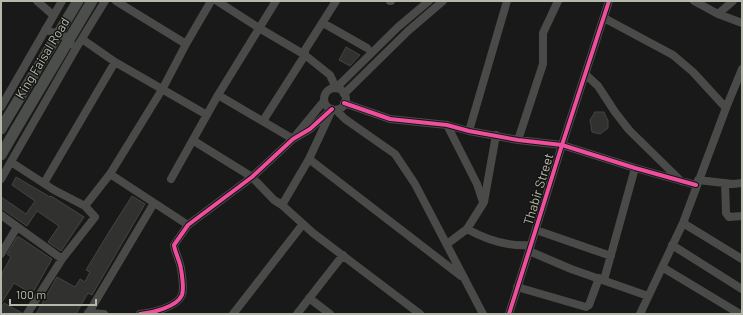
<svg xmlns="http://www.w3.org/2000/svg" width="743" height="315" viewBox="0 0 743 315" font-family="Barlow,sans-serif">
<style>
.building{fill:#313130;stroke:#444541}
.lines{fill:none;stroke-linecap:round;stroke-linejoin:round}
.minor{stroke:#4a4b48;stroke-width:8}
.highway{stroke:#4c4e4b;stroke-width:11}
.highway-bridge{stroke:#4c4e4b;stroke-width:11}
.cycleway-casing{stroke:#141513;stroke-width:6}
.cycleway{stroke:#ef4d9e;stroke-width:4}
.labels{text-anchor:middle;stroke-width:3;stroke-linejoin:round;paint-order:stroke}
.street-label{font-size:13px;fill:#b5b9ab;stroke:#141513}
</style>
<rect width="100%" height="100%" fill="#191919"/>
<path class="building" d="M 346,47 L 360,55 L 350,66 L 339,60 Z
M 595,112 L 604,112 L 608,121 L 608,128 L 600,134 L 592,132 L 590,120 Z
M 16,177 L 50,197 L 51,196 L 84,217 L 61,251 L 48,242 L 59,226 L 37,211 L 27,226 L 1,208 L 1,197 L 26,214 L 35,201 L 12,185 Z
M 132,196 L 145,204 L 92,295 L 88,293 L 76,314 L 36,314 L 57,277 L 75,287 L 80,279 L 85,282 L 90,272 L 86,270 L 109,232 Z
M 17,237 L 19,237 L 52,259 L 32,294 L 14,283 L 1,304 L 1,275 L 11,257 L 7,254 Z
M 4,303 L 22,313 L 22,314 L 1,314 L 1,308 Z"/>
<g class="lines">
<path class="minor" d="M 37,1 L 53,15
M 116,1 L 186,44
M 217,1 L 259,28 L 305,55 L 330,75 L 336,88 L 398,27 L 429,1
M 390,1 L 391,1
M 694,1 L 718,14 L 742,23
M 718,14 L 733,1
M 604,18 L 673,55 L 693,72 L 726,108
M 323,23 L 367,48
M 45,30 L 63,35 L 71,44
M 82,39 L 115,62 L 207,115
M 585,74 L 598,86 L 615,112 L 629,130 L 681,181
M324 99a11 11 0 1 1 22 0a11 11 0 1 1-22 0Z
M 344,94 L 408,31 L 443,1
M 218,95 L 293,139
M 344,103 L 390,119 L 447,125 L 469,131 L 518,140 L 562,145 L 635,168 L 696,185
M 1,107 L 62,1
M 336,110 L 345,119 L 395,154 L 415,184 L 483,314
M 263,121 L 305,55 L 305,50 L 336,1
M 447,125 L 477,184 L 483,202
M 469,131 L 507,1
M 296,135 L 324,101
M 518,140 L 543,64 L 543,33 L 558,1
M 194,141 L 252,177 L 274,200 L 282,205 L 313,233 L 420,314
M 309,159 L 461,276
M 11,162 L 54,190 L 85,206 L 95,217 L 62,259 L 27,314
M 110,174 L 188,225
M 1,179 L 75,50 L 105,1
M 171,179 L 218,95 L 276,1
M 698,180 L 733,184 L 742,183
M 44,183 L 115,62
M 725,183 L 726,213 L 729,217 L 742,216
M 282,205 L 309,159 L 330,114
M 85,206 L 110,174 L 163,88 L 186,44 L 211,1
M 1,215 L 62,259
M 683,223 L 742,259
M 467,229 C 487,240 509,247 531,245
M 536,230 L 611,256
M 447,244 L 467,229 L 484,202 L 496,135
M 672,245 L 742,289
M 529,251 L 571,269 L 648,296
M 1,254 L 17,227
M 662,267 L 740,314
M 604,280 L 635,168
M 517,287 L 586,307 L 589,305 L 599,278
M 309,298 L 330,314
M 88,313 L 104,314
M 88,314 L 154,203
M 140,314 C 152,313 177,307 182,295 C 184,289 182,275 181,269 C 180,261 175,253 174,245 L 188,225 L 252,177 L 293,139 L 310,129 L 332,109
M 233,314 L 303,224
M 297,314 L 343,255
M 509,314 L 529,251 L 562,145 L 609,1
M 640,314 L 683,223 L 726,108 L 742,69"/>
<path class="highway" d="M 1,129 L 5,122
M 1,155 L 16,129"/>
<path class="highway-bridge" d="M 5,122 L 78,1
M 16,129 L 92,1"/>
<g class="cycleway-casing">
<path id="cycleway" d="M 344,103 L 390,119 L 447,125 L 469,131 L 518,140 L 562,145 L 635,168 L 696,185
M 140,314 C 152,313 177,307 182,295 C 184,289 182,275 181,269 C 180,261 175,253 174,245 L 188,225 L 252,177 L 293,139 L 310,129 L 332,109
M 509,314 L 529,251 L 562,145 L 609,1"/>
</g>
<use href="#cycleway" class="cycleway"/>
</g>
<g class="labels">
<g class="street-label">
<text transform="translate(42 58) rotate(-59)" y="5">King Faisal Road</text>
<text transform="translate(538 189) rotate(-73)" y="5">Thabir Street</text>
</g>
</g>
<rect width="743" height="315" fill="none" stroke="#b5b9ab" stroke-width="4"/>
<path d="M10 299v6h86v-6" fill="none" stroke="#b5b9ab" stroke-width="2"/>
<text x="16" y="299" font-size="12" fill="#b5b9ab" stroke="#141513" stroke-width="3" paint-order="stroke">100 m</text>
</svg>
